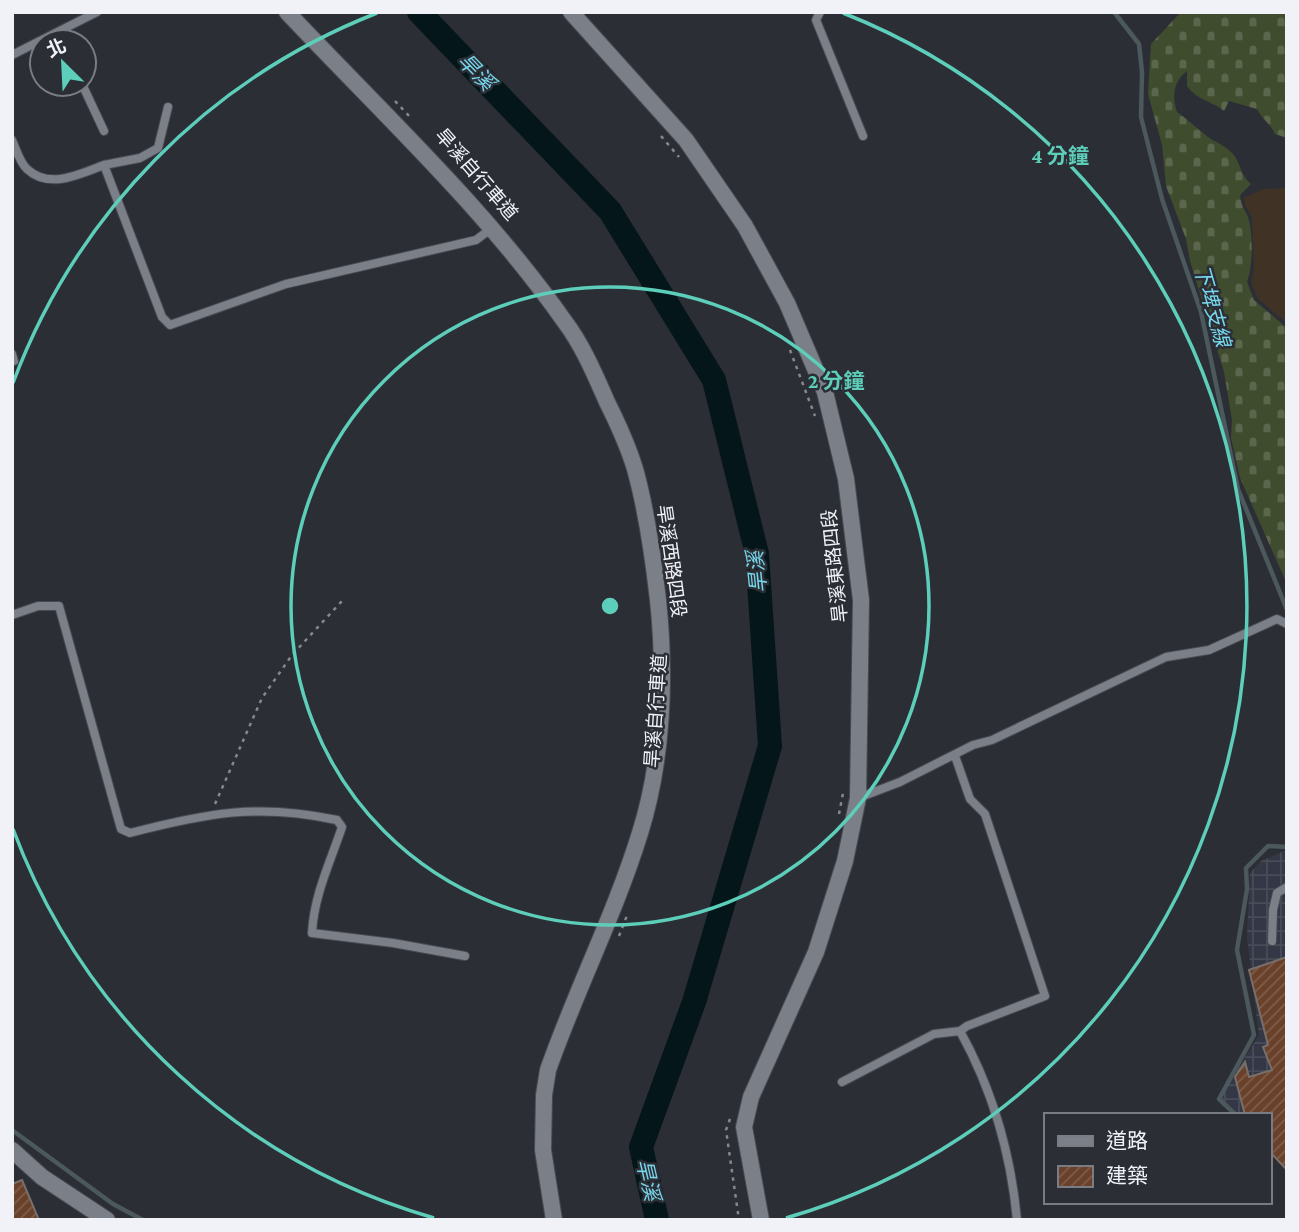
<svg xmlns="http://www.w3.org/2000/svg" width="1299" height="1232" viewBox="0 0 1299 1232" font-family="'Crimson Pro','Noto Sans TC',serif">
<style>
.industrial{fill:url(#industrial-grid)}
.education{fill:#403325}
.cemetery{fill:url(#cemetery-stones)}
.lines{fill:none;stroke-linecap:round;stroke-linejoin:round}
.stream{stroke:#4b585c;stroke-width:4.5}
.river{stroke:#04161a;stroke-width:24}
.building{fill:url(#building-hatch);stroke:#796f6a;stroke-width:2}
.lane-casing{stroke:#494b52;stroke-width:10}
.street-casing{stroke:#494b52;stroke-width:18}
.path{stroke:#86888f;stroke-width:2.5;stroke-dasharray:3.5 5;stroke-linecap:butt}
.lane{stroke:#7b7f88;stroke-width:8}
.street{stroke:#7b7f88;stroke-width:16}
.ring{fill:none;stroke:#5dceb9;stroke-width:3.5}
.labels{text-anchor:middle;stroke-width:5;stroke-linejoin:round;paint-order:stroke}
.street-label{font-size:19px;fill:#f0f2f7;stroke:#2c2e36}
.water-label{font-size:21px;font-style:italic;fill:#76d6eb;stroke:#2c2e36}
.centre{fill:#5dceb9;stroke:#2c2e36;stroke-width:3.5}
.ring-label{font-size:21px;text-anchor:middle;font-weight:bold;fill:#5dceb9;stroke:#2c2e36;stroke-width:5;stroke-linejoin:round;paint-order:stroke}
</style>
<defs>
<pattern id="industrial-grid" width="8" height="8" patternUnits="userSpaceOnUse" patternTransform="scale(1.75)"><rect width="8" height="8" fill="#343846"/><path d="M0 4h8M4 0v8" fill="none" stroke="#484c58"/></pattern>
<pattern id="cemetery-stones" width="16" height="16" patternUnits="userSpaceOnUse" patternTransform="scale(1.75)"><rect width="16" height="16" fill="#3f4c2e"/><path d="M2 7V4a2 2 0 0 1 4 0v3zM10 15v-3a2 2 0 0 1 4 0v3z" fill="#5b664d"/></pattern>
<pattern id="building-hatch" width="6" height="6" patternUnits="userSpaceOnUse" patternTransform="scale(1.75)"><rect width="6" height="6" fill="#69412a"/><path d="M-1 1l2-2M0 6l6-6M5 7l2-2" fill="none" stroke="#7f5d4a"/></pattern>
</defs>
<rect width="100%" height="100%" fill="#2c2e36"/>
<path class="industrial" d="M 1284,851 L 1287,852 L 1287,1161 L 1269,1115 L 1236,1115 L 1219,1099 L 1259,1035 L 1247,937 L 1250,873 L 1261,861 Z"/>
<path class="education" d="M 1287,188 L 1287,323 L 1258,299 L 1251,282 L 1254,271 L 1252,218 L 1245,205 L 1244,198 L 1263,189 Z"/>
<path class="cemetery" d="M 1181,12 L 1287,12 L 1287,138 L 1275,134 C 1271,124 1262,119 1257,109 L 1229,101 L 1224,111 C 1210,100 1197,100 1187,86 L 1187,71 C 1173,82 1172,96 1177,112 C 1188,120 1197,128 1208,137 C 1215,142 1224,145 1231,152 C 1241,161 1239,174 1251,184 L 1240,195 C 1241,208 1247,211 1249,221 C 1253,239 1253,265 1247,282 L 1254,300 L 1287,328 L 1287,584 L 1240,478 L 1231,438 L 1232,420 L 1224,372 L 1190,261 L 1186,239 L 1166,186 L 1162,145 L 1148,94 L 1151,44 Z"/>
<g class="lines">
<path class="stream" d="M 1114,12 L 1139,44 L 1142,72 L 1141,117 L 1162,199 L 1201,312 L 1238,489 L 1287,610
M 1236,1115 L 1219,1099 L 1254,1035 L 1237,950 L 1247,889 L 1246,868 L 1268,846 L 1287,847
M 12,1130 L 113,1204 L 143,1220"/>
<path class="river" d="M 419,12 L 610,211 L 714,380 L 757,554 L 770,746 L 694,1002 L 641,1147 L 657,1220"/>
</g>
<path class="building" d="M 1287,957 L 1287,1170 L 1269,1151 L 1269,1115 L 1245,1115 L 1235,1077 L 1245,1062 L 1249,1077 L 1272,1070 L 1263,1047 L 1268,1045 L 1249,970 Z
M 22,1180 L 39,1220 L 12,1220 L 12,1184 Z"/>
<g class="lines">
<g class="lane-casing">
<path id="lane" d="M 820,12 L 816,20 L 863,136
M 58,32 L 63,42
M 12,55 L 97,12
M 82,84 L 104,131
M 12,140 C 16,149 20,163 27,169 C 49,190 80,174 104,165 L 162,317 L 170,325 L 286,284 L 476,240 L 492,228
M 104,165 L 140,158 L 158,148 L 168,107
M 12,354 L 14,361 L 12,361
M 12,615 L 38,606 L 59,606 L 121,829 L 130,833 C 207,813 258,803 337,820 L 342,827 C 330,863 314,895 312,933 L 393,943 L 465,956
M 858,798 L 900,782 L 973,745 L 992,740 L 1166,657 L 1209,650 L 1277,619 L 1287,624
M 1272,941 L 1273,910 L 1277,893 L 1287,887
M 960,1031 C 992,1089 1011,1155 1017,1220
M 842,1082 L 934,1034 L 960,1031 L 967,1026 L 1045,996 L 985,814 L 970,799 L 955,756"/>
</g>
<g class="street-casing">
<path id="street" d="M 287,12 C 382,113 485,208 565,322 C 583,346 595,375 607,402 C 618,424 628,446 635,469 C 647,512 653,556 658,600 C 666,676 663,760 640,833 C 615,914 576,990 548,1070 L 544,1095 L 543,1150 L 554,1220
M 571,12 L 686,140 L 745,226 L 787,303 L 825,392 L 846,479 L 861,600 L 858,798 L 845,861 L 816,952 L 751,1097 L 744,1127 L 761,1220
M 12,1150 L 42,1177 L 107,1220"/>
</g>
<path class="path" d="M 395,101 L 410,117
M 661,136 L 679,157
M 790,350 L 815,416
M 215,804 L 262,698 L 292,655 L 342,601
M 839,814 L 843,793
M 619,936 L 628,913
M 730,1119 L 726,1130 L 739,1220"/>
<use href="#lane" class="lane"/>
<use href="#street" class="street"/>
</g>
<g class="ring">
<circle cx="610" cy="606" r="319"/>
<path d="M434 1218A637 637 0 0 1 13 829M13 383A637 637 0 0 1 377 13M843 13A637 637 0 0 1 786 1218"/>
</g>
<g class="labels">
<g class="street-label">
<text transform="translate(477 174) rotate(49)" y="7">旱溪自行車道</text>
<text transform="translate(672 561) rotate(82)" y="7">旱溪西路四段</text>
<text transform="translate(834 566) rotate(-96)" y="7">旱溪東路四段</text>
<text transform="translate(655 711) rotate(-86)" y="7">旱溪自行車道</text>
</g>
<g class="water-label">
<text transform="translate(476 72) rotate(46)" y="7">旱溪</text>
<text transform="translate(1212 306) rotate(74)" y="7">下埤支線</text>
<text transform="translate(757 572) rotate(-96)" y="7">旱溪</text>
<text transform="translate(648 1180) rotate(77)" y="7">旱溪</text>
</g>
</g>
<circle cx="610" cy="606" r="10" class="centre"/>
<g class="ring-label">
<text x="1060" y="163">4 分鐘</text>
<text x="836" y="388">2 分鐘</text>
</g>
<rect width="1299" height="1232" fill="none" stroke="#f0f2f7" stroke-width="28"/>
<rect x="1044" y="1113" width="228" height="91" fill="#2c2e36" stroke="#7a7c83" stroke-width="2"/>
<rect x="1058" y="1136" width="35" height="10" fill="#7b7f88" stroke="#7a7c83" stroke-width="2"/>
<text x="1106" y="1148" font-size="21" fill="#f0f2f7">道路</text>
<rect x="1058" y="1166" width="35" height="21" fill="url(#building-hatch)" stroke="#7a7c83" stroke-width="2"/>
<text x="1106" y="1183" font-size="21" fill="#f0f2f7">建築</text>
<g transform="translate(63 63) rotate(336)"><circle r="33" fill="#2c2e36" stroke="#7a7c83" stroke-width="2"/>
<path d="M0-5L12 26L0 18L-12 26Z" fill="#5dceb9"/>
<text y="-10" font-size="19" font-weight="bold" text-anchor="middle" fill="#f0f2f7">北</text>
</g>
</svg>
